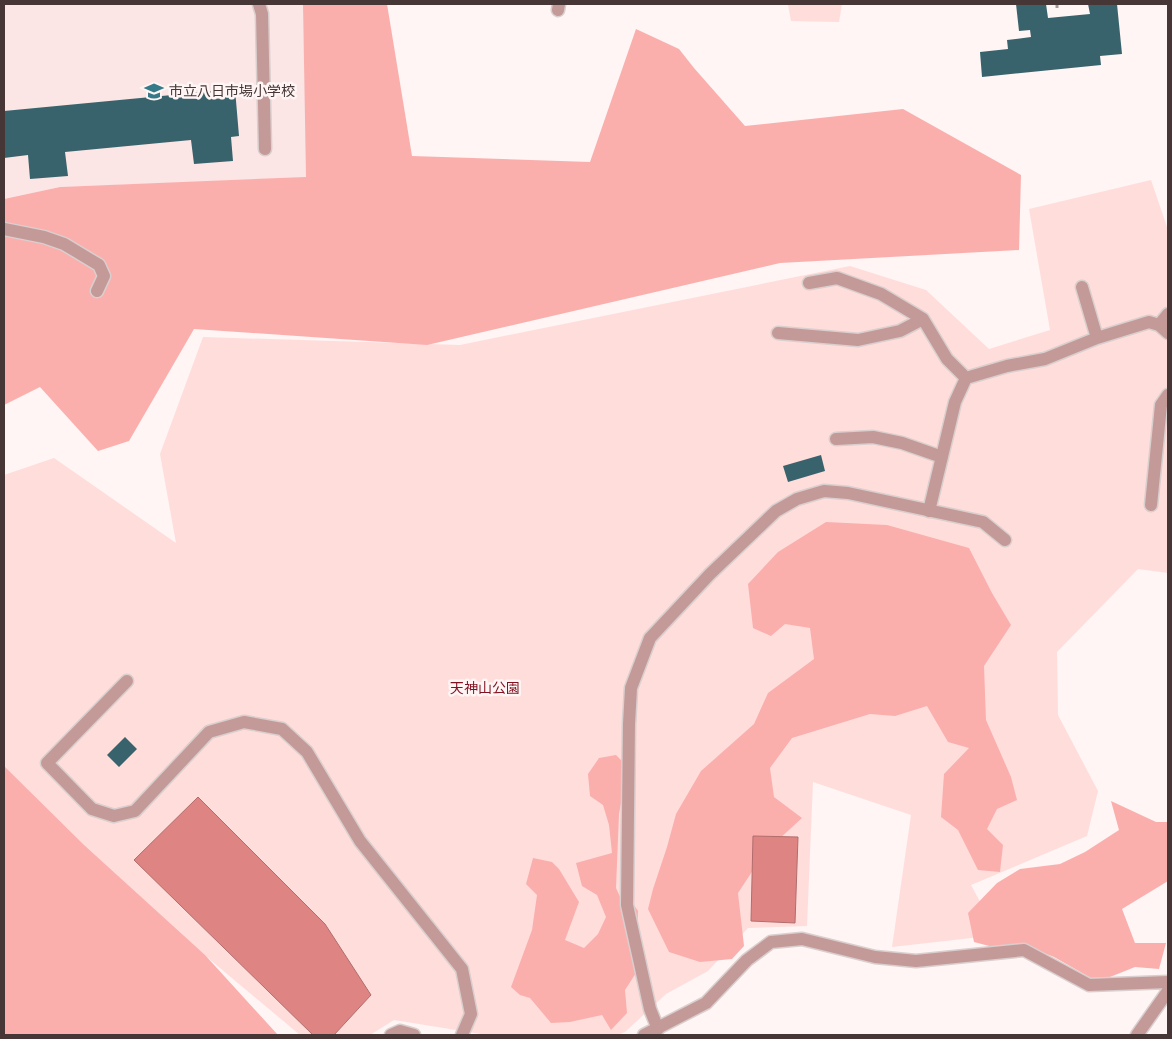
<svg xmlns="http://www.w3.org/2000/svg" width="1172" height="1039" viewBox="0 0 1172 1039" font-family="Inter,'Noto Sans JP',sans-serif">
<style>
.built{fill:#fbe6e5}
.green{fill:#ffdddb}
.forest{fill:#faafad}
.water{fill:#de8584;stroke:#b06d6c}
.building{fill:#39636c}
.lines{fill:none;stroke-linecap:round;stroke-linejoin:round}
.lane-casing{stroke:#d9cfce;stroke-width:15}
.street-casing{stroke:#d9cfce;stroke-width:15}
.path{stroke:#a49897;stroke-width:3;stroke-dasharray:4 2.5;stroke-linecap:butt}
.lane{stroke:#c49a99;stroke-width:12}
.street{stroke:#c49a99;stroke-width:12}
.labels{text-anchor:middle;stroke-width:5;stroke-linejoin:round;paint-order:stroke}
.poi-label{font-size:14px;fill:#463635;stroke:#fef5f4;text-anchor:start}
.park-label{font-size:14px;fill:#7f1322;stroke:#fef5f4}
</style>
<rect width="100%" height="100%" fill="#fef5f4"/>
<path class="built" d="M 4,4 L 316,4 L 303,5 L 307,178 L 60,187 L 4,199 Z"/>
<path class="green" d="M 777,4 L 842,4 L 839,22 L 791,21 L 788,5 Z
M 1151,180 L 1168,230 L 1168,573 L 1138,569 L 1057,652 L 1058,715 L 1098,791 L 1087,836 L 971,885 L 998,935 L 892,947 L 911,815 L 813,782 L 807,926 L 748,928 L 708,971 L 666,994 L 625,1032 L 617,1035 L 487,1035 L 394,1020 L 370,1035 L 300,1035 L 4,787 L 4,475 L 54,458 L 176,543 L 160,454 L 203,337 L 460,345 L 850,266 L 926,290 L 989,349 L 1050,330 L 1029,209 Z"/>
<path class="forest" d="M 316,4 L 387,4 L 412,156 L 590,162 L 636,29 L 679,49 L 694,68 L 745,126 L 903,109 L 1021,175 L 1019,250 L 780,263 L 427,345 L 194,329 L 129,441 L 98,451 L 40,387 L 4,405 L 4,199 L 60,187 L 306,177 L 303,5 Z
M 826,522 L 887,525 L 969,548 L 992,593 L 1011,625 L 984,666 L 986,720 L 1011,777 L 1017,800 L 997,809 L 987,829 L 1003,845 L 1000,872 L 978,870 L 958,830 L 941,817 L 944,774 L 969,748 L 948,742 L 927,706 L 895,716 L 870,714 L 792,738 L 770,768 L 774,797 L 802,818 L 765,852 L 738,893 L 744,946 L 732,959 L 700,962 L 669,952 L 648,909 L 653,889 L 667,847 L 676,814 L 701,771 L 754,724 L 768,693 L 814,659 L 810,628 L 785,624 L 771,636 L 753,628 L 748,584 L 778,552 Z
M 616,755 L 623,762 L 623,792 L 619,814 L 616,888 L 621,899 L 632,902 L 638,911 L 636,973 L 625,990 L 627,1013 L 611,1030 L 602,1015 L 570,1022 L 551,1023 L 530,998 L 520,995 L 511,987 L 532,930 L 537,895 L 526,884 L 533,858 L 552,862 L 559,869 L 579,902 L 565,940 L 584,948 L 598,934 L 606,917 L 597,895 L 582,886 L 576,863 L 612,853 L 609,825 L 603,805 L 590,796 L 588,774 L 599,758 Z
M 4,766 L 84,845 L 205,955 L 278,1035 L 4,1035 Z
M 1111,801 L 1156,822 L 1168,822 L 1168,881 L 1122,909 L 1135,943 L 1166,943 L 1159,969 L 1135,967 L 1110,977 L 1091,978 L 1054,957 L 1031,948 L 993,947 L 974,942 L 968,913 L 997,883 L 1020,869 L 1060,864 L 1085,852 L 1119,830 Z"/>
<path class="water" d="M 198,797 L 325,924 L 371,995 L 334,1035 L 313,1035 L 134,860 Z
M 753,836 L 798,837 L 795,923 L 751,921 Z"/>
<path class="building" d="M 1016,4 L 1046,4 L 1048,18 L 1090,14 L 1088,4 L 1117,4 L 1122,54 L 1100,56 L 1101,65 L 982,77 L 980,52 L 1008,49 L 1007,40 L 1031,37 L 1030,30 L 1019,31 Z
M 235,89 L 239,136 L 231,137 L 233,161 L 194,164 L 191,140 L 65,152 L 68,176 L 30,179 L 28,155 L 4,158 L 4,111 Z
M 821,455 L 825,471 L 788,482 L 783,466 Z
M 125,737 L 137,749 L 119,767 L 107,755 Z"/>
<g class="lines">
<g class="lane-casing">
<path id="lane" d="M 259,4 L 262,14 L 265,149
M 127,681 L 47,763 L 92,809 L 114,816 L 135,811 L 209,732 L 244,722 L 282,729 L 307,752 L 360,841 L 462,969 L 471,1014 L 462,1035
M 658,1029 L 650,1009 L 627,905 L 629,724 L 631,688 L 650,638 L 710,574 L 776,511 L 797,499 L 824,491 L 848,493 L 983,522 L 1005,540"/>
</g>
<g class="street-casing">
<path id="street" d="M 558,10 L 559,4
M 4,229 L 44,237 L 64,244 L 99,265 L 104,276 L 97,291
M 809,283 L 837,278 L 881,294 L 923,319 L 947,359 L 966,378
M 1082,287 L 1097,338
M 1159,325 L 1168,314
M 778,333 L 858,340 L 900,331 L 923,319
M 966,378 L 1007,366 L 1045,359 L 1097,338 L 1149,322 L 1159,325 L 1168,333
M 836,439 L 873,437 L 902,443 L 942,457
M 1151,505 L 1161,405 L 1168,395
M 929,511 L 955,402 L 966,378
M 391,1035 L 400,1031 L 414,1035
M 644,1035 L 706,1003 L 747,960 L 771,942 L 802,939 L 875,957 L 916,961 L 1024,950 L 1089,985 L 1168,982
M 1137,1035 L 1168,991"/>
</g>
<path class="path" d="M 1057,4 L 1057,10"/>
<use href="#lane" class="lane"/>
<use href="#street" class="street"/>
</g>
<defs>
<g id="school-bare" transform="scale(1.5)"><path d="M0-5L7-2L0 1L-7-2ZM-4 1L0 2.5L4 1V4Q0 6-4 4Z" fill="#357a88" stroke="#fef5f4" stroke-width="2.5" paint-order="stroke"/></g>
</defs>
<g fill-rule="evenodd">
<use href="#school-bare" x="154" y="91"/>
</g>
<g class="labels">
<g class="poi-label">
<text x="169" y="96">市立八日市場小学校</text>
</g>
<g class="park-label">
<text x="485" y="693">天神山公園</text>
</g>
</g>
<rect width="1172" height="1039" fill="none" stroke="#463635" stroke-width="10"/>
</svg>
